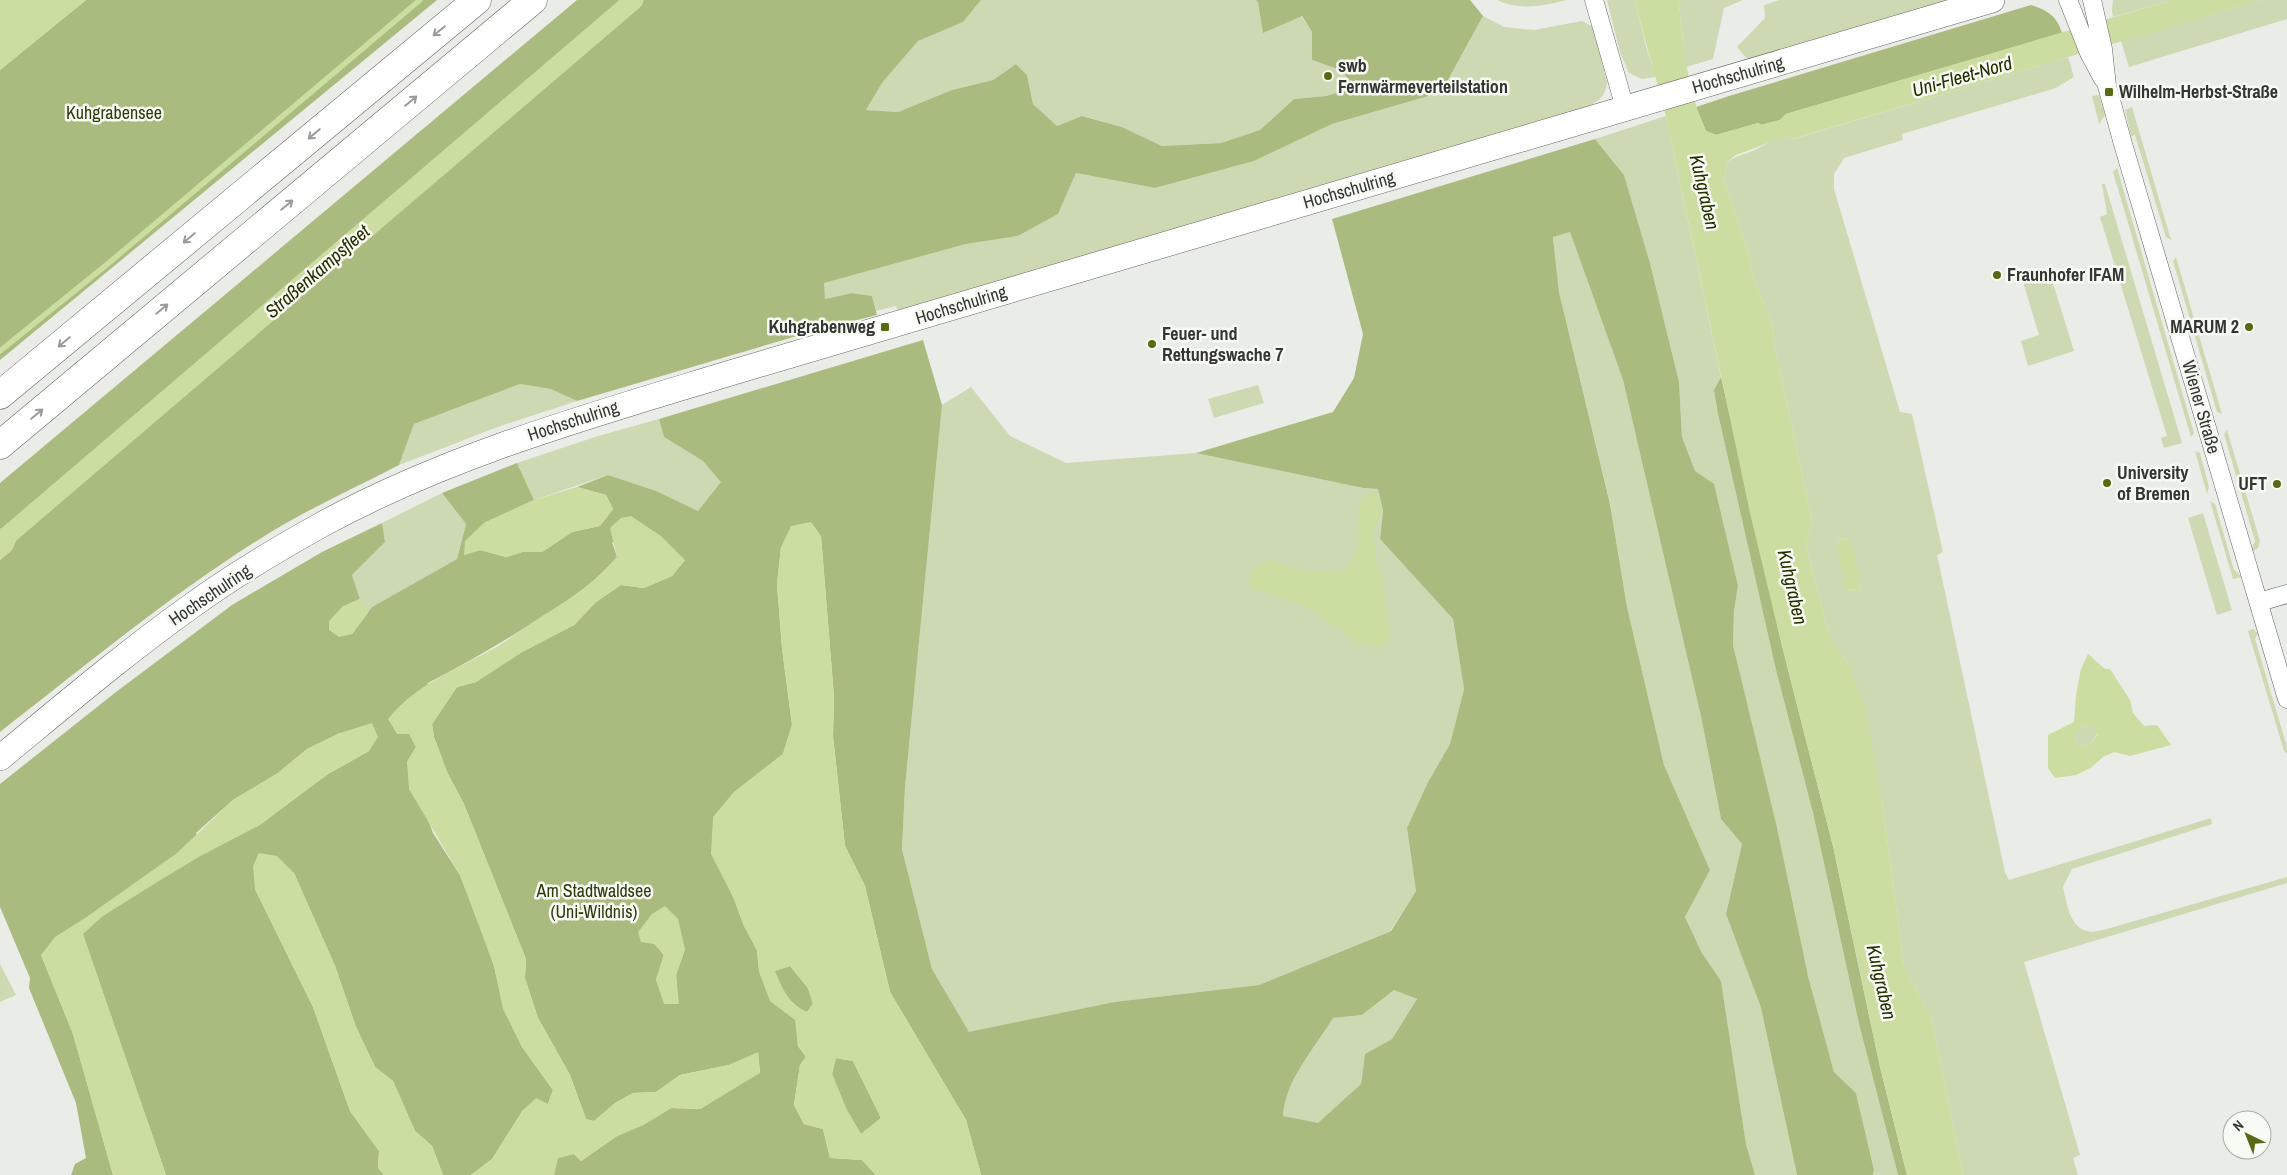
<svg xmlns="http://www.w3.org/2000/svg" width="2287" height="1175" viewBox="0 0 2287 1175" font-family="'Archivo Narrow',sans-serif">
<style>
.green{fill:#cdd9b3;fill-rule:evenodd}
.forest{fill:#aabb7f;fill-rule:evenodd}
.water{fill:#cbdda0;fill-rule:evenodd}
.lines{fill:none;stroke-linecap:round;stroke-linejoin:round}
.stream{stroke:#cbdda0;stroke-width:5.5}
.canal{stroke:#cbdda0;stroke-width:19}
.street-casing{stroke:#646661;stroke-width:19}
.secondary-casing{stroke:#646661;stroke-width:26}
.highway-casing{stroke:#646661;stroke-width:29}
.street{stroke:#fff;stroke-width:18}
.secondary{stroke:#fff;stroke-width:25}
.highway{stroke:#fff;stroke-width:28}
.oneway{stroke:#9a9a9a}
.poi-dot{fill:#576914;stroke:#f8faf4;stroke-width:2}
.labels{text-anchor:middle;stroke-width:5;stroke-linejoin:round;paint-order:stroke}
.poi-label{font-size:18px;font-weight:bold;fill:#353634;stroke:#f8faf4;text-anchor:start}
.street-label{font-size:18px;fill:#353634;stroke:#f8faf4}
.park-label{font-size:18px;fill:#2f3a0c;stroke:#f8faf4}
.water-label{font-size:19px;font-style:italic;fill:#252e00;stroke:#f8faf4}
</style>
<rect width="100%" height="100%" fill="#eaece7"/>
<path class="green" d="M 981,0 L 1256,0 L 1301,16 L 1312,32 L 1312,60 L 1343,71 L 1352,88 L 1326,96 L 1294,99 L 1260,130 L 1221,143 L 1162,146 L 1122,127 L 1083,116 L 1057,126 L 1033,104 L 1027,75 L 1016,64 L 993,80 L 952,90 L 898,112 L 866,110 L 882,83 L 918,41 L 963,22 Z
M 1497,0 L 1567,0 C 1543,6 1520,11 1497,0 Z
M 1607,0 L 1635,0 L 1646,47 L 1656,77 L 1642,79 L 1629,73 L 1620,52 Z
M 1684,0 L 1743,0 L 1724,8 L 1713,59 L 1686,67 L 1679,4 Z
M 1779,0 L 1955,0 L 1749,61 L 1737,47 L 1765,18 L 1764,5 Z
M 2113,0 L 2172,0 L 2113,17 L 2112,11 Z
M 2261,0 L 2287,0 L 2287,19 L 2129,67 L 2121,41 Z
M 1483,16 L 1504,27 L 1534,30 L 1582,21 L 1593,27 L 1607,83 C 1605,96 1600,100 1589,106 L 898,311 L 896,306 L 876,311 L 872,296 L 852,293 L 825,299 L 823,283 L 966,244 L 1018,236 L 1058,214 L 1076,173 L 1155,188 L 1254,161 L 1332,124 L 1449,90 L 1447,83 Z
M 2068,57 L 2074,77 L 2056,88 L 1902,134 L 1903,140 L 1844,158 L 1834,174 L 1834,189 L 1900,412 L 1912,414 L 1943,552 L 1937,555 L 2005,872 L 2009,880 L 2211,818 L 2212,824 L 2072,869 L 2063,887 C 2066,901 2070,928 2087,931 C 2093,933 2102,930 2107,929 L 2287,877 L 2287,883 L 2024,962 L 2080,1155 L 2073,1158 L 2078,1175 L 1963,1175 L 1932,1020 L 1904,966 L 1882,801 L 1849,664 L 1831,642 L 1812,570 L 1806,542 L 1812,520 L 1775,348 L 1772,324 L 1754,280 L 1748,252 L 1724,180 L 1727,162 C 1737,155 1747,154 1757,149 C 1767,143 1776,139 1787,136 L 1793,139 ZM 1850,538 L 1861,588 L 1847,591 L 1836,541 Z
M 2099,95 L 2105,115 L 2099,124 L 2092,96 Z
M 2132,107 L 2171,240 L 2166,237 L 2135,135 L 2131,136 L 2125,110 Z
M 1666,116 L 1721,377 L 1714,390 L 1718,414 L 1776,670 L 1813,813 L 1859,1024 L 1898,1175 L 1873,1175 L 1874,1170 L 1856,1093 L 1834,1072 L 1808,976 L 1733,645 L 1734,611 L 1738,586 L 1682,437 L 1679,382 L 1650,263 L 1624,175 L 1595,139 Z
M 2117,168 L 2194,433 L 2191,437 L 2113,172 Z
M 2102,184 L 2105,184 L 2182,443 L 2164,448 L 2161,438 L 2167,436 L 2100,217 L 2107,214 Z
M 1570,232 L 1623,380 L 1702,721 L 1721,819 L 1742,844 L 1726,914 L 1761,1008 L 1797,1175 L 1755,1175 L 1746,1144 L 1721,981 L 1702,953 L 1685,917 L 1710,870 L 1664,765 L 1627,607 L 1610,503 L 1559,292 L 1553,236 Z
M 2176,257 L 2222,414 L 2217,412 L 2173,261 Z
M 2050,274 L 2074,351 L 2028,366 L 2021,341 L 2039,335 L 2023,282 Z
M 520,384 L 551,389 L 577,401 L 503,425 L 399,465 L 414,424 Z
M 1258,385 L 1264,403 L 1214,418 L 1208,399 Z
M 971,387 L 1010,436 L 1066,463 L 1196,453 L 1363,488 L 1378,489 L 1383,511 L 1380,539 L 1453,619 L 1464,689 L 1450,744 L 1427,784 L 1407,828 L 1416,891 L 1390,931 L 1259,985 L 1114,1002 L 969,1033 L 932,969 L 902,849 L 905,787 L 942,405 Z
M 659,419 L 664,437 L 703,461 L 722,482 L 698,511 L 655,491 L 608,475 L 534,500 L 517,463 L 598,436 Z
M 2227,430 L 2260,541 L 2258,548 L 2253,551 L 2252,548 L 2255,541 L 2224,434 Z
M 2195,451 L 2200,453 L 2209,487 L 2207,494 Z
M 442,493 L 466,524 L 457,559 L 372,607 L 368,613 L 360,599 L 352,575 L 385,542 L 382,523 Z
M 2210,501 L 2215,504 L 2234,570 L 2242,577 L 2233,579 Z
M 2203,513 L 2232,610 L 2217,615 L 2188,518 Z
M 2253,629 L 2258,633 L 2255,639 L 2287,747 L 2287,754 L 2284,751 L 2248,631 Z
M 2091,725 L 2098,733 L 2091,743 L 2082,747 L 2077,745 C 2073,735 2075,733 2083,726 Z
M 0,964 L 16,995 L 0,1002 Z
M 1394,990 L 1417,999 L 1392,1039 L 1365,1054 L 1361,1084 L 1318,1124 L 1283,1116 C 1285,1080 1315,1048 1333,1018 L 1362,1015 Z"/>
<path class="forest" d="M 86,0 L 437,0 L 0,360 L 0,70 Z
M 577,0 L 981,0 L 963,22 L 918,41 L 882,83 L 866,110 L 898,112 L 952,90 L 993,80 L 1016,64 L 1027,75 L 1033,104 L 1057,126 L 1082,116 L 1122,127 L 1162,146 L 1221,143 L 1260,130 L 1294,99 L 1326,96 L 1352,88 L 1343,71 L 1312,60 L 1312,32 L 1302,16 L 1263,33 L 1258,2 L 1256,0 L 1470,0 L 1483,16 L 1447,82 L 1449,90 L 1332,124 L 1254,161 L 1155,188 L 1076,173 L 1058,214 L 1018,236 L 966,244 L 824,283 L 825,299 L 852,293 L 872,296 L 877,315 L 807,333 L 577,401 L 551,389 L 520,384 L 414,424 L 399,465 C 357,487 312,507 271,532 C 175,591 89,663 0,732 L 0,560 L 12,550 L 25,519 L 0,529 L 0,483 Z
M 2031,5 C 2047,10 2057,16 2062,33 L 1786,114 L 1780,120 L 1761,125 L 1758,123 L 1716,135 L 1706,131 L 1696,107 L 1729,96 Z
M 1595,139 L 1624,175 L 1650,263 L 1679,382 L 1682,437 L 1695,471 L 1714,484 L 1738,586 L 1734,611 L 1733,645 L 1777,828 L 1808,976 L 1834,1072 L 1856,1093 L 1874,1170 L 1873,1175 L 1797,1175 L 1761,1008 L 1726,914 L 1742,844 L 1721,819 L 1702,721 L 1623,380 L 1570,232 L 1553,237 L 1559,292 L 1610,504 L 1627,607 L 1664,765 L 1710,870 L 1685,917 L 1702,953 L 1721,981 L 1746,1144 L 1755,1175 L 981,1175 L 966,1120 L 890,992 L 865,886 L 845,846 L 833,736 L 834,697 L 821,536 L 781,547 L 777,584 L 782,648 L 792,725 L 783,754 L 733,793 L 734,899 L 744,926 L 757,950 L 759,971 L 770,1000 L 796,1020 L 798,1046 L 806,1057 L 800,1065 L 794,1105 L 804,1124 L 823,1129 L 830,1158 L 862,1160 L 876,1175 L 554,1175 L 557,1158 L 574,1154 L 581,1161 L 617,1136 L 643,1125 L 671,1108 L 700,1109 L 760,1072 L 758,1053 L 729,1065 L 680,1075 L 656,1092 L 633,1093 L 615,1103 L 594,1121 L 586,1119 L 570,1075 L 538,1018 L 525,978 L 526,959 L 464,804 L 447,772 L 434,737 L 432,724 L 457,687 L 476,682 L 522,652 L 574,625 L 596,602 L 621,585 L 644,588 L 672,576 L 685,560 L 612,542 L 617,557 C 596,582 569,600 542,617 C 505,641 467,663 428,683 L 409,733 L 416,747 L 407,762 L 433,833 L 460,875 L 483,935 L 494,966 L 504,1009 L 522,1047 L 553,1090 L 548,1104 L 523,1110 L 492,1159 L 471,1175 L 443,1175 L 432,1146 L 415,1131 L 393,1081 L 375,1067 L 356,1027 L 335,966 L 294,873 L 255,889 L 313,1007 L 350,1111 L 379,1151 L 378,1168 L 384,1175 L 166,1175 L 83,935 L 41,955 L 73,1034 L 113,1175 L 71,1175 L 75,1164 L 86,1158 L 76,1103 L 29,988 L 30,978 L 0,907 L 0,784 L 116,692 L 232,605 L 322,552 L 382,523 L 385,542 L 352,575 L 360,599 L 342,607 L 352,634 L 372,607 L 457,559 L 466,524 L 442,493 L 517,463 L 534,500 L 484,523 L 464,555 L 480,550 L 506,557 L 522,552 L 542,552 L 572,532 L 600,526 L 613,509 L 606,495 L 577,487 L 608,475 L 656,491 L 698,511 L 721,482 L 703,461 L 664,437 L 659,419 L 923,340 L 942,405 L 905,787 L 902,849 L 932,969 L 969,1032 L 1114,1002 L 1259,985 L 1391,931 L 1416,891 L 1407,828 L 1427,784 L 1450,744 L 1464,689 L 1453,619 L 1380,539 L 1383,511 L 1378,489 L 1363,488 L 1196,453 L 1333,412 L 1354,378 L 1363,334 L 1332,219 ZM 340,733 L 369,751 L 328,774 L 259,825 L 202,855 L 196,833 L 233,800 L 278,773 L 307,749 ZM 654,943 L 685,949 L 676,975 L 678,1004 L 656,980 L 664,955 ZM 1394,990 L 1417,999 L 1392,1039 L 1365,1054 L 1361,1084 L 1318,1123 L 1283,1116 C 1285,1080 1315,1048 1333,1018 L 1362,1015 Z
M 1721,377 L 1782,646 L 1833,846 L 1880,1067 L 1907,1175 L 1898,1175 L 1859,1024 L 1813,813 L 1776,670 L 1718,414 L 1714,390 Z
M 790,966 L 808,988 L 813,1004 L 807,1012 C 788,1004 782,988 774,971 Z
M 836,1058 L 853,1061 L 881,1118 L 861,1134 L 846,1109 L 832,1074 Z"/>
<path class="water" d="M 0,0 L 86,0 L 0,70 Z
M 1635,0 L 1684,0 L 1679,4 C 1684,49 1687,89 1706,131 L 1716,135 L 1758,123 L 1761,125 L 1780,120 L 1786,114 L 2172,0 L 2261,0 L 1792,139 L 1787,136 L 1736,155 L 1727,162 L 1724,180 L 1748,252 L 1754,280 L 1772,324 L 1775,348 L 1812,520 L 1806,543 L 1812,570 L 1831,642 L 1849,664 L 1864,705 L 1882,801 L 1904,966 L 1932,1020 L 1963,1175 L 1907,1175 L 1880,1067 L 1833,846 L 1782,646 L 1750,513 L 1666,116 C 1656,77 1644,39 1635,0 Z
M 577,487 L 606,495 L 613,509 L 600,526 L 572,532 L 542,552 L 522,552 L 507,557 L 480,550 L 464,555 L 465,541 L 484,523 L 534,500 Z
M 1376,492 L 1383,510 L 1374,531 L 1376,559 L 1383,583 L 1390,640 L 1380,648 L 1356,642 L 1338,627 L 1298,603 L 1248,587 L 1251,571 L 1270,559 C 1298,572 1316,575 1347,568 L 1359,545 L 1358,522 L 1361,498 Z
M 631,516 L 661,536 L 685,560 L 672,576 L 644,588 L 621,585 L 596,602 L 574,625 L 522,652 L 476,682 L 457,687 L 432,724 L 434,737 L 447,772 L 464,804 L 526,959 L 525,978 L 538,1018 L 570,1075 L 586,1119 L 594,1121 L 615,1103 L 633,1093 L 656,1092 L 680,1075 L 729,1065 L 758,1052 L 760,1073 L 700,1109 L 671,1108 L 643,1125 L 617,1136 L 581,1161 L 574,1154 L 558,1158 L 554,1175 L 471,1175 L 492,1159 L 523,1110 L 536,1098 L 548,1104 L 553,1090 L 522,1047 L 503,1009 L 494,966 L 460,875 L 409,789 L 407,762 L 416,747 L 409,734 L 397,734 L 388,719 C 414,686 453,671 489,651 C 504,643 519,632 533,622 C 563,603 595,584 617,557 L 610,528 L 621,518 Z
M 26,519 L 12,550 L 0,560 L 0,529 Z
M 811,522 L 821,536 L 834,697 L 833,736 L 845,846 L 865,886 L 890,992 L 966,1120 L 981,1175 L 876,1175 L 862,1160 L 830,1158 L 823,1129 L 804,1124 L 794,1105 L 800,1065 L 806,1057 L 798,1046 L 795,1020 L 770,1001 L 759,971 L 757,950 L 744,926 L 734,899 L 711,854 L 713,817 L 733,793 L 783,754 L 792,725 L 782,648 L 777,584 L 781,547 L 791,526 ZM 790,966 L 808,988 L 813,1004 L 807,1012 C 789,1005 782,988 775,971 ZM 836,1058 L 853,1061 L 881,1118 L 861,1134 L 846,1108 L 832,1074 Z
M 1851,538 L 1861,588 L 1846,591 L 1836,541 Z
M 360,599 L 368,613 L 352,634 L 339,637 L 329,630 L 329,621 L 342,607 Z
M 2088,654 L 2105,669 L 2110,669 L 2130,700 L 2133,713 L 2144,726 L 2157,725 L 2171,745 L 2130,756 L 2114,752 L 2103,757 L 2092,767 L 2076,775 L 2055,778 L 2048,768 L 2048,735 L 2074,722 L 2076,695 L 2081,669 ZM 2091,725 L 2098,734 L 2091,743 L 2082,747 L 2077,745 C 2073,735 2075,733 2083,726 Z
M 372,723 L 378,737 L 369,751 L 328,774 L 260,825 L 202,855 L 154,884 L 103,916 L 83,934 L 166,1175 L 113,1175 L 73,1034 L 41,955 L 55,937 L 88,916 L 177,853 L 233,800 L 278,773 L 307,749 L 340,733 Z
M 259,853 L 277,856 L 294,873 L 335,966 L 356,1027 L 375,1067 L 393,1081 L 415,1131 L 432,1146 L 443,1175 L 384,1175 L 378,1168 L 379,1151 L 350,1111 L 313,1007 L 255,889 L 253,866 Z
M 665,906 L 678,919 L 685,949 L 676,975 L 679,1004 L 664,1004 L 656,980 L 664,954 L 654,944 L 641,942 L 638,932 L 652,914 Z"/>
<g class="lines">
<path class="stream" d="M 0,351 L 110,262 L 420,0"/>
<path class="canal" d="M 0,542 L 634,0"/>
<g class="street-casing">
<path id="street" d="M 1594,0 L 1625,108
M 2068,0 L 2089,53 L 2103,79
M 2092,0 L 2103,49 L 2107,86 L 2123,144 L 2287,699
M 2259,602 L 2287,594"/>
</g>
<g class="secondary-casing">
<path id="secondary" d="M 0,758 C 62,707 124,654 190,607 C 231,577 276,550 321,525 C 449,455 589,416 727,374 L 1992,0"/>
</g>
<g class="highway-casing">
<path id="highway" d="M 0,395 L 477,0
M 0,445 L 533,0"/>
</g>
<use href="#street" class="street"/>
<use href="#secondary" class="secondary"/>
<use href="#highway" class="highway"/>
</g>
<defs><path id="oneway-shaft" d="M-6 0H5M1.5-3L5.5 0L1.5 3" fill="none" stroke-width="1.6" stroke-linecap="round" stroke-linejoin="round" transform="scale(1.25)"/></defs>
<g class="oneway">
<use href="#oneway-shaft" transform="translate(439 31) rotate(141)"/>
<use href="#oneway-shaft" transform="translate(411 101) rotate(-40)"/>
<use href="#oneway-shaft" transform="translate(314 134) rotate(140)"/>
<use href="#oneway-shaft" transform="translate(287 205) rotate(-40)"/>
<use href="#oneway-shaft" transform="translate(189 238) rotate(140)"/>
<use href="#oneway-shaft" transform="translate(162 309) rotate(-40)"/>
<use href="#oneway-shaft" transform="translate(64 342) rotate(140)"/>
<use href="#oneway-shaft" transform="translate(37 414) rotate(-40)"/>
</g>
<g class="poi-dot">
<circle cx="1328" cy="76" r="5"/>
<rect x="2104" y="87" width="10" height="10" rx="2.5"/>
<circle cx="1997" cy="275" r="5"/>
<rect x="880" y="322" width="10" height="10" rx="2.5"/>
<circle cx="2249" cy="327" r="5"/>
<circle cx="1152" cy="344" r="5"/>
<circle cx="2107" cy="483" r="5"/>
<circle cx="2277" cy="484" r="5"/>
</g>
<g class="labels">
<g class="poi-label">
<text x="1338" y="72">swb<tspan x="1338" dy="21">Fernwärmeverteilstation</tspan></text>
<text x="2119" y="98">Wilhelm-Herbst-Straße</text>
<text x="2007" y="281">Fraunhofer IFAM</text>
<text x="875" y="333" text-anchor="end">Kuhgrabenweg</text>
<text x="2239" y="333" text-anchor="end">MARUM 2</text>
<text x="1162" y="340">Feuer- und<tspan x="1162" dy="21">Rettungswache 7</tspan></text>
<text x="2117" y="479">University<tspan x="2117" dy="21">of Bremen</tspan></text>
<text x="2267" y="490" text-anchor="end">UFT</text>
</g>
<g class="street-label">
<text transform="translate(1738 75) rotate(-16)" y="6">Hochschulring</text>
<text transform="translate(1349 190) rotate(-16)" y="6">Hochschulring</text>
<text transform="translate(961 305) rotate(-17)" y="6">Hochschulring</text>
<text transform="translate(2201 407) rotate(74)" y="6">Wiener Straße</text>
<text transform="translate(573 421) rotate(-18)" y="6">Hochschulring</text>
<text transform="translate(210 595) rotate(-34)" y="6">Hochschulring</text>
</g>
<g class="park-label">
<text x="114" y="119">Kuhgrabensee</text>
<text x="594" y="897">Am Stadtwaldsee<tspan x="594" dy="21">(Uni-Wildnis)</tspan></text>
</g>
<g class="water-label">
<text transform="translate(1962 76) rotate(-16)" y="7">Uni-Fleet-Nord</text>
<text transform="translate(1705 192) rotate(77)" y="7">Kuhgraben</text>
<text transform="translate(317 271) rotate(-41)" y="7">Straßenkampsfleet</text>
<text transform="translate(1793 587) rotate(77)" y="7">Kuhgraben</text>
<text transform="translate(1882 982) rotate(77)" y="7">Kuhgraben</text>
</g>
</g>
<g transform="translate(2247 1135) rotate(317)"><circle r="24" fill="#f8faf4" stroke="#aaaca7"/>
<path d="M0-4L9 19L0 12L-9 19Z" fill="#576914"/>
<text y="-8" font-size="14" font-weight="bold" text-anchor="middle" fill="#353634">N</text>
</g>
</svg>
